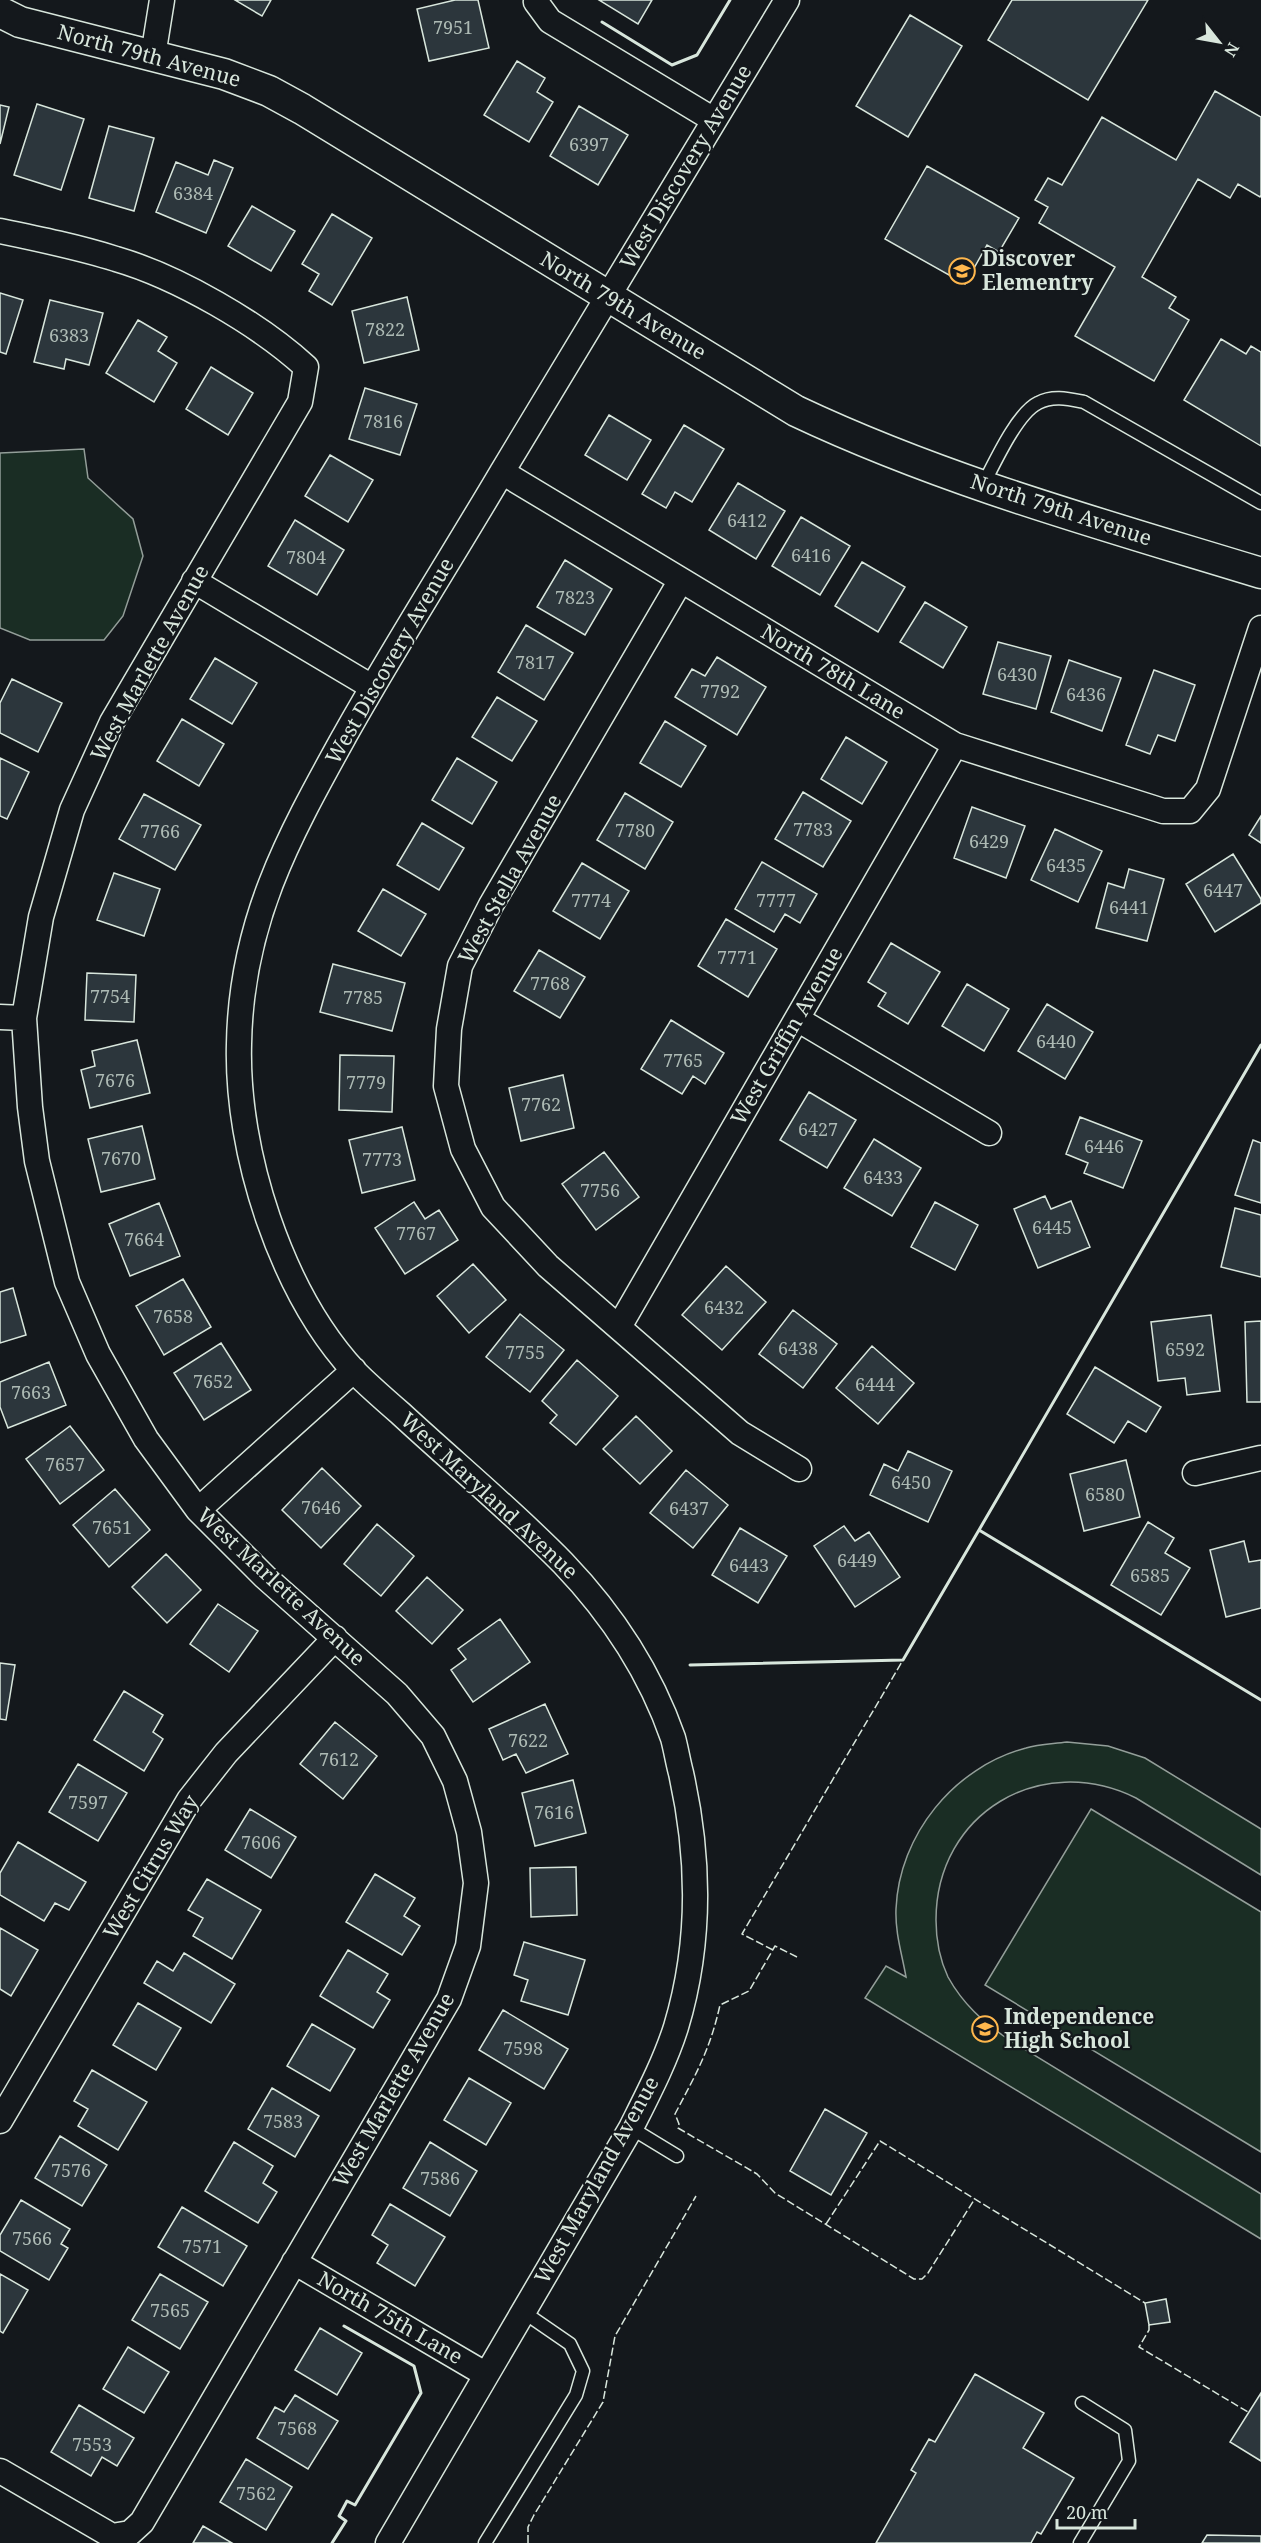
<svg xmlns="http://www.w3.org/2000/svg" width="1261" height="2543" viewBox="0 0 1261 2543" font-family="'Noto Serif',serif">
<style>
.green{fill:#1a2d24;stroke:#939e99;stroke-width:1.5}
.building{fill:#2c363c;stroke:#d8e6dc;stroke-width:1.5}
.lines{fill:none;stroke-linecap:round;stroke-linejoin:round}
.service-casing{stroke:#d8e6dc;stroke-width:15}
.minor-casing{stroke:#d8e6dc;stroke-width:27}
.tertiary-casing{stroke:#d8e6dc;stroke-width:33}
.service{stroke:#14181c;stroke-width:12}
.minor{stroke:#14181c;stroke-width:24}
.tertiary{stroke:#14181c;stroke-width:30}
.fence{stroke:#d8e6dc;stroke-width:1.5;stroke-dasharray:8 3;stroke-linecap:butt}
.wall{stroke:#d8e6dc;stroke-width:3}
.labels{text-anchor:middle;stroke-width:4.5;stroke-linejoin:round;paint-order:stroke}
.number-label{font-size:18px;fill:#adbab4}
.street-label{font-size:21px;fill:#d8e6dc;stroke:#14181c}
.poi-label{font-size:21px;font-weight:bold;fill:#d8e6dc;stroke:#14181c;text-anchor:start}
</style>
<rect width="100%" height="100%" fill="#14181c"/>
<path class="green" d="M 84,449 L 88,478 L 133,519 L 143,556 L 123,616 L 104,640 L 30,640 L 0,628 L 0,453 Z
M 1067,1742 L 1108,1746 L 1145,1758 L 1261,1829 L 1261,1875 L 1136,1798 C 1041,1751 936,1813 936,1920 C 936,1939 940,1960 948,1977 C 963,2004 983,2022 1008,2039 L 1261,2194 L 1261,2239 L 865,1998 L 886,1966 L 906,1977 C 902,1954 895,1933 896,1909 C 899,1835 954,1767 1026,1748 C 1039,1744 1053,1744 1067,1742 Z
M 1091,1809 L 1261,1912 L 1261,2152 L 985,1985 Z"/>
<path class="building" d="M 235,0 L 271,0 L 262,16 Z
M 455,0 L 478,0 L 489,48 L 429,61 L 417,9 Z
M 599,0 L 652,0 L 638,24 Z
M 1012,0 L 1148,0 L 1088,100 L 988,40 Z
M 910,15 L 962,46 L 908,137 L 856,106 Z
M 517,61 L 545,78 L 537,92 L 553,102 L 529,142 L 484,115 Z
M 1215,91 L 1261,117 L 1261,195 L 1260,197 L 1238,184 L 1230,198 L 1198,179 L 1142,277 L 1176,297 L 1169,308 L 1189,320 L 1154,381 L 1075,336 L 1115,267 L 1039,223 L 1048,207 L 1035,200 L 1048,178 L 1062,185 L 1102,117 L 1176,160 Z
M 37,104 L 84,119 L 61,190 L 14,175 Z
M 0,105 L 9,107 L 0,144 Z
M 579,106 L 628,135 L 598,185 L 550,156 Z
M 109,126 L 154,138 L 134,211 L 89,198 Z
M 214,160 L 233,168 L 206,233 L 156,212 L 176,162 L 208,175 Z
M 927,166 L 1019,218 L 999,252 L 987,245 L 965,284 L 885,239 Z
M 252,206 L 295,231 L 271,271 L 228,246 Z
M 332,214 L 372,238 L 332,305 L 309,291 L 319,274 L 302,264 Z
M 0,293 L 23,300 L 6,354 L 0,352 Z
M 407,297 L 419,350 L 364,363 L 352,311 Z
M 50,300 L 103,313 L 89,365 L 66,359 L 64,369 L 34,362 Z
M 138,320 L 167,337 L 158,351 L 177,363 L 154,402 L 106,373 Z
M 1221,339 L 1246,354 L 1251,346 L 1261,352 L 1261,446 L 1184,400 Z
M 211,367 L 253,393 L 228,435 L 186,409 Z
M 365,388 L 417,404 L 400,455 L 349,439 Z
M 609,415 L 651,440 L 627,480 L 585,455 Z
M 684,425 L 724,449 L 692,502 L 675,492 L 666,508 L 642,494 Z
M 330,455 L 373,480 L 348,522 L 305,496 Z
M 738,483 L 785,511 L 756,559 L 709,530 Z
M 801,517 L 850,546 L 820,595 L 772,566 Z
M 295,520 L 344,550 L 317,595 L 268,566 Z
M 565,560 L 612,589 L 585,635 L 537,607 Z
M 862,562 L 905,587 L 878,632 L 835,606 Z
M 925,602 L 967,627 L 943,668 L 900,642 Z
M 526,625 L 573,653 L 544,700 L 498,672 Z
M 998,642 L 1051,656 L 1036,709 L 983,694 Z
M 717,657 L 766,687 L 737,735 L 675,697 L 692,669 L 705,676 Z
M 215,658 L 257,683 L 232,724 L 190,699 Z
M 1069,660 L 1121,678 L 1102,731 L 1051,712 Z
M 1154,670 L 1195,685 L 1175,741 L 1158,735 L 1150,754 L 1126,745 Z
M 12,679 L 62,703 L 38,752 L 0,733 L 0,703 Z
M 497,697 L 537,721 L 512,761 L 472,737 Z
M 182,719 L 224,744 L 199,786 L 157,761 Z
M 665,721 L 706,746 L 681,787 L 640,763 Z
M 846,737 L 887,762 L 862,804 L 821,779 Z
M 0,758 L 29,772 L 7,819 L 0,816 Z
M 457,758 L 497,782 L 472,824 L 432,800 Z
M 803,792 L 851,821 L 823,867 L 775,839 Z
M 625,793 L 673,822 L 645,869 L 597,840 Z
M 144,794 L 201,825 L 175,870 L 119,839 Z
M 972,807 L 1025,826 L 1006,878 L 954,858 Z
M 1261,816 L 1261,843 L 1249,835 Z
M 422,823 L 464,848 L 439,890 L 397,865 Z
M 1055,829 L 1102,851 L 1078,902 L 1031,880 Z
M 1233,854 L 1261,899 L 1261,903 L 1215,932 L 1186,884 Z
M 762,862 L 817,894 L 800,923 L 785,914 L 774,932 L 735,909 Z
M 582,863 L 629,891 L 600,939 L 553,911 Z
M 1129,869 L 1164,879 L 1147,941 L 1096,928 L 1108,883 L 1124,888 Z
M 114,873 L 160,889 L 144,936 L 97,920 Z
M 383,889 L 426,914 L 401,956 L 358,931 Z
M 726,919 L 777,949 L 748,997 L 698,966 Z
M 891,943 L 940,972 L 908,1024 L 878,1006 L 886,993 L 868,982 Z
M 539,950 L 585,977 L 560,1018 L 514,991 Z
M 333,964 L 405,983 L 392,1031 L 320,1012 Z
M 87,973 L 136,975 L 134,1022 L 85,1020 Z
M 967,984 L 1009,1009 L 984,1051 L 942,1026 Z
M 1047,1004 L 1093,1032 L 1065,1079 L 1018,1051 Z
M 671,1020 L 724,1053 L 705,1084 L 693,1076 L 682,1094 L 641,1069 Z
M 137,1040 L 150,1093 L 90,1108 L 81,1070 L 95,1066 L 92,1051 Z
M 340,1055 L 394,1056 L 392,1112 L 339,1110 Z
M 563,1075 L 574,1128 L 521,1141 L 509,1088 Z
M 809,1092 L 856,1120 L 827,1168 L 780,1140 Z
M 1080,1117 L 1142,1141 L 1123,1188 L 1084,1173 L 1088,1163 L 1066,1154 Z
M 142,1126 L 155,1179 L 101,1192 L 88,1139 Z
M 402,1127 L 415,1180 L 362,1193 L 349,1140 Z
M 874,1139 L 921,1168 L 892,1216 L 844,1188 Z
M 1253,1140 L 1261,1143 L 1261,1203 L 1235,1195 Z
M 604,1152 L 639,1197 L 596,1230 L 562,1184 Z
M 1045,1196 L 1051,1209 L 1071,1201 L 1090,1247 L 1038,1268 L 1014,1209 Z
M 414,1202 L 425,1219 L 439,1210 L 458,1240 L 405,1274 L 375,1228 Z
M 935,1202 L 978,1225 L 955,1270 L 911,1247 Z
M 159,1203 L 180,1256 L 130,1276 L 109,1224 Z
M 1235,1208 L 1261,1215 L 1261,1277 L 1221,1267 Z
M 473,1264 L 506,1300 L 469,1333 L 437,1296 Z
M 726,1266 L 766,1302 L 722,1350 L 682,1315 Z
M 183,1279 L 211,1327 L 164,1355 L 136,1306 Z
M 13,1288 L 26,1335 L 0,1343 L 0,1292 Z
M 793,1310 L 837,1344 L 803,1388 L 759,1354 Z
M 520,1314 L 564,1350 L 530,1392 L 486,1357 Z
M 1211,1315 L 1220,1391 L 1187,1395 L 1185,1378 L 1158,1381 L 1151,1322 Z
M 1261,1321 L 1261,1402 L 1247,1402 L 1245,1322 Z
M 221,1343 L 251,1390 L 204,1420 L 174,1373 Z
M 872,1346 L 914,1383 L 878,1424 L 836,1388 Z
M 577,1360 L 618,1396 L 576,1445 L 550,1423 L 557,1415 L 542,1401 Z
M 49,1362 L 66,1405 L 8,1428 L 0,1407 L 0,1382 Z
M 1095,1367 L 1161,1407 L 1146,1432 L 1128,1421 L 1114,1443 L 1067,1414 Z
M 636,1416 L 672,1451 L 640,1484 L 603,1449 Z
M 70,1426 L 104,1470 L 60,1504 L 26,1459 Z
M 908,1451 L 952,1471 L 928,1522 L 870,1495 L 884,1464 L 898,1471 Z
M 1126,1460 L 1140,1517 L 1084,1531 L 1070,1474 Z
M 322,1468 L 361,1506 L 321,1548 L 282,1510 Z
M 686,1470 L 728,1505 L 693,1548 L 650,1513 Z
M 115,1489 L 150,1530 L 109,1567 L 73,1525 Z
M 1148,1522 L 1174,1538 L 1165,1553 L 1190,1568 L 1161,1615 L 1111,1585 Z
M 377,1524 L 414,1556 L 381,1596 L 344,1564 Z
M 844,1526 L 855,1541 L 869,1532 L 900,1577 L 855,1607 L 814,1546 Z
M 740,1528 L 787,1556 L 758,1603 L 712,1575 Z
M 1244,1541 L 1249,1562 L 1261,1560 L 1261,1608 L 1226,1617 L 1210,1550 Z
M 166,1554 L 201,1590 L 167,1623 L 132,1587 Z
M 427,1577 L 463,1610 L 432,1644 L 396,1611 Z
M 218,1604 L 258,1631 L 229,1672 L 190,1644 Z
M 500,1619 L 530,1662 L 473,1702 L 451,1670 L 466,1659 L 458,1649 Z
M 0,1663 L 15,1665 L 6,1720 L 0,1719 Z
M 124,1691 L 163,1715 L 153,1732 L 163,1739 L 144,1771 L 94,1740 Z
M 545,1704 L 568,1754 L 526,1773 L 516,1754 L 503,1760 L 489,1729 Z
M 335,1722 L 377,1756 L 343,1799 L 300,1764 Z
M 78,1764 L 127,1793 L 98,1841 L 49,1812 Z
M 573,1780 L 586,1833 L 535,1846 L 522,1793 Z
M 250,1809 L 296,1837 L 271,1878 L 225,1850 Z
M 18,1842 L 86,1882 L 69,1910 L 55,1903 L 44,1921 L 0,1895 L 0,1873 Z
M 576,1867 L 577,1915 L 531,1917 L 530,1868 Z
M 375,1874 L 415,1898 L 404,1916 L 420,1926 L 402,1955 L 346,1922 Z
M 207,1879 L 261,1910 L 232,1959 L 193,1936 L 203,1918 L 188,1910 Z
M 0,1928 L 38,1950 L 11,1996 L 0,1989 Z
M 524,1942 L 585,1960 L 568,2015 L 521,2001 L 528,1980 L 514,1975 Z
M 348,1950 L 388,1974 L 377,1992 L 390,2000 L 373,2028 L 320,1996 Z
M 184,1953 L 235,1984 L 211,2023 L 144,1983 L 157,1961 L 173,1971 Z
M 138,2003 L 181,2028 L 156,2070 L 113,2045 Z
M 503,2010 L 568,2049 L 544,2089 L 479,2050 Z
M 312,2024 L 355,2049 L 330,2091 L 287,2066 Z
M 92,2070 L 147,2102 L 118,2150 L 78,2126 L 88,2109 L 74,2101 Z
M 469,2078 L 511,2103 L 486,2145 L 444,2120 Z
M 272,2088 L 319,2116 L 295,2157 L 248,2129 Z
M 825,2109 L 867,2133 L 831,2195 L 790,2171 Z
M 60,2136 L 107,2165 L 82,2206 L 35,2178 Z
M 234,2142 L 273,2166 L 263,2183 L 277,2192 L 258,2223 L 205,2191 Z
M 430,2142 L 477,2171 L 450,2216 L 403,2188 Z
M 21,2200 L 70,2229 L 61,2244 L 68,2248 L 49,2280 L 0,2251 L 0,2235 Z
M 390,2204 L 445,2237 L 415,2286 L 377,2263 L 388,2245 L 372,2235 Z
M 182,2207 L 247,2246 L 223,2286 L 158,2247 Z
M 0,2274 L 28,2290 L 3,2333 L 0,2331 Z
M 160,2274 L 208,2302 L 180,2349 L 132,2320 Z
M 1166,2299 L 1170,2322 L 1149,2325 L 1145,2303 Z
M 320,2328 L 362,2353 L 337,2395 L 295,2370 Z
M 128,2347 L 169,2372 L 144,2413 L 103,2389 Z
M 975,2374 L 1044,2413 L 1023,2448 L 1074,2478 L 1041,2534 L 1037,2532 L 1031,2543 L 876,2543 L 916,2473 L 911,2470 L 929,2439 L 935,2442 Z
M 1261,2393 L 1261,2461 L 1230,2442 Z
M 295,2395 L 338,2421 L 308,2469 L 257,2438 L 275,2407 L 284,2412 Z
M 79,2405 L 134,2438 L 117,2466 L 102,2457 L 91,2476 L 51,2452 Z
M 246,2459 L 292,2487 L 266,2530 L 220,2502 Z
M 203,2526 L 232,2543 L 193,2543 Z
M 1207,2535 L 1261,2536 L 1261,2543 L 1202,2543 Z"/>
<g class="lines">
<g class="service-casing">
<path id="service" d="M 983,485 C 994,464 1017,413 1038,403 C 1053,395 1069,399 1084,402 L 1261,503
M 631,2128 L 677,2156
M 485,2543 L 576,2395 L 583,2371 L 570,2344 L 522,2311
M 1080,2543 L 1129,2461 L 1125,2430 L 1082,2403"/>
</g>
<g class="minor-casing">
<path id="minor" d="M 537,0 L 536,2 L 550,21 L 714,120
M 153,56 L 162,0
M 0,231 C 39,239 78,247 116,259 C 178,277 259,324 306,367 L 300,402 L 112,722 L 72,810 L 41,917 L 24,1018 L 30,1107 L 37,1161 L 67,1282 L 98,1354 L 146,1439 L 198,1510 L 265,1577 L 397,1694 L 433,1736 L 455,1781 L 469,1832 L 476,1883 L 468,1946 L 449,1999 L 142,2522 L 130,2533 L 112,2536 L 0,2471
M 502,472 L 955,745 L 1163,811 L 1190,811 L 1208,789 L 1261,628
M 681,580 L 491,905 L 460,966 L 449,1029 L 446,1086 L 463,1149 L 493,1207 L 548,1266 L 740,1433 L 799,1469
M 194,581 L 372,687
M 0,1017 L 24,1018
M 797,1019 L 989,1133
M 619,1327 L 955,745
M 1195,1473 L 1261,1458
M 198,1510 L 354,1370
M 0,2121 L 189,1800 L 226,1753 L 335,1638
M 294,2262 L 485,2374
M 388,2543 L 631,2128 C 647,2096 665,2062 676,2027 C 701,1944 700,1858 681,1773 C 678,1762 676,1749 673,1738 C 650,1672 610,1612 563,1563 C 511,1510 454,1463 400,1413 C 385,1400 369,1386 355,1372 C 281,1292 236,1152 239,1044 C 241,922 288,838 345,735 C 395,646 450,560 502,472 C 597,315 691,157 787,0"/>
</g>
<g class="tertiary-casing">
<path id="tertiary" d="M 0,12 L 20,22 L 224,74 L 269,91 L 302,109 L 796,411 C 944,481 1104,525 1261,573"/>
</g>
<use href="#service" class="service"/>
<use href="#minor" class="minor"/>
<use href="#tertiary" class="tertiary"/>
<path class="fence" d="M 773,1950 L 742,1934 L 903,1660
M 797,1957 L 775,1946 L 749,1991 L 720,2005 C 710,2050 696,2074 675,2114 L 679,2124 L 678,2128 L 757,2174 L 775,2193 L 914,2279 L 922,2279 L 928,2273 L 974,2200
M 826,2224 L 880,2141 L 1145,2303
M 1149,2325 L 1149,2330 L 1139,2347 L 1248,2412
M 528,2543 L 528,2527 L 534,2515 L 603,2402 L 615,2336 L 696,2196"/>
<path class="wall" d="M 602,22 L 672,65 L 697,55 L 730,0
M 979,1530 L 1261,1045
M 690,1665 L 903,1660 L 979,1530 L 1261,1700
M 332,2543 L 346,2521 L 339,2516 L 347,2501 L 355,2505 L 421,2393 L 414,2366 L 344,2326"/>
</g>
<defs>
<g id="school-ring" transform="scale(1.35)"><circle r="9.5" fill="#14181c" stroke="#ffb74d" stroke-width="1.5"/><path d="M0-5L7-2L0 1L-7-2ZM-4 1L0 2.5L4 1V4Q0 6-4 4Z" fill="#ffb74d"/></g>
</defs>
<g fill-rule="evenodd">
<use href="#school-ring" x="962" y="271"/>
<use href="#school-ring" x="985" y="2029"/>
</g>
<g class="labels">
<g class="number-label">
<text x="453" y="34">7951</text>
<text x="589" y="151">6397</text>
<text x="193" y="200">6384</text>
<text x="385" y="336">7822</text>
<text x="69" y="342">6383</text>
<text x="383" y="428">7816</text>
<text x="747" y="527">6412</text>
<text x="811" y="562">6416</text>
<text x="306" y="564">7804</text>
<text x="575" y="604">7823</text>
<text x="535" y="669">7817</text>
<text x="1017" y="681">6430</text>
<text x="720" y="698">7792</text>
<text x="1086" y="701">6436</text>
<text x="813" y="836">7783</text>
<text x="635" y="837">7780</text>
<text x="160" y="838">7766</text>
<text x="989" y="848">6429</text>
<text x="1066" y="872">6435</text>
<text x="1223" y="897">6447</text>
<text x="591" y="907">7774</text>
<text x="776" y="907">7777</text>
<text x="1129" y="914">6441</text>
<text x="737" y="964">7771</text>
<text x="550" y="990">7768</text>
<text x="110" y="1003">7754</text>
<text x="363" y="1004">7785</text>
<text x="1056" y="1048">6440</text>
<text x="683" y="1067">7765</text>
<text x="115" y="1087">7676</text>
<text x="366" y="1089">7779</text>
<text x="541" y="1111">7762</text>
<text x="818" y="1136">6427</text>
<text x="1104" y="1153">6446</text>
<text x="121" y="1165">7670</text>
<text x="382" y="1166">7773</text>
<text x="883" y="1184">6433</text>
<text x="600" y="1197">7756</text>
<text x="1052" y="1234">6445</text>
<text x="416" y="1240">7767</text>
<text x="144" y="1246">7664</text>
<text x="724" y="1314">6432</text>
<text x="173" y="1323">7658</text>
<text x="798" y="1355">6438</text>
<text x="1185" y="1356">6592</text>
<text x="525" y="1359">7755</text>
<text x="213" y="1388">7652</text>
<text x="875" y="1391">6444</text>
<text x="31" y="1399">7663</text>
<text x="65" y="1471">7657</text>
<text x="911" y="1489">6450</text>
<text x="1105" y="1501">6580</text>
<text x="321" y="1514">7646</text>
<text x="689" y="1515">6437</text>
<text x="112" y="1534">7651</text>
<text x="857" y="1567">6449</text>
<text x="749" y="1572">6443</text>
<text x="1150" y="1582">6585</text>
<text x="528" y="1747">7622</text>
<text x="339" y="1766">7612</text>
<text x="88" y="1809">7597</text>
<text x="554" y="1819">7616</text>
<text x="261" y="1849">7606</text>
<text x="523" y="2055">7598</text>
<text x="283" y="2128">7583</text>
<text x="71" y="2177">7576</text>
<text x="440" y="2185">7586</text>
<text x="32" y="2245">7566</text>
<text x="202" y="2253">7571</text>
<text x="170" y="2317">7565</text>
<text x="297" y="2435">7568</text>
<text x="92" y="2451">7553</text>
<text x="256" y="2500">7562</text>
</g>
<g class="street-label">
<text transform="translate(149 56) rotate(15)" y="7">North 79th Avenue</text>
<text transform="translate(686 167) rotate(-59)" y="7">West Discovery Avenue</text>
<text transform="translate(623 306) rotate(31)" y="7">North 79th Avenue</text>
<text transform="translate(1061 510) rotate(18)" y="7">North 79th Avenue</text>
<text transform="translate(390 661) rotate(-60)" y="7">West Discovery Avenue</text>
<text transform="translate(150 663) rotate(-61)" y="7">West Marlette Avenue</text>
<text transform="translate(833 672) rotate(31)" y="7">North 78th Lane</text>
<text transform="translate(510 879) rotate(-61)" y="7">West Stella Avenue</text>
<text transform="translate(787 1036) rotate(-60)" y="7">West Griffin Avenue</text>
<text transform="translate(489 1496) rotate(43)" y="7">West Maryland Avenue</text>
<text transform="translate(281 1587) rotate(43)" y="7">West Marlette Avenue</text>
<text transform="translate(151 1867) rotate(-59)" y="7">West Citrus Way</text>
<text transform="translate(394 2090) rotate(-60)" y="7">West Marlette Avenue</text>
<text transform="translate(597 2180) rotate(-61)" y="7">West Maryland Avenue</text>
<text transform="translate(390 2318) rotate(30)" y="7">North 75th Lane</text>
</g>
<g class="poi-label">
<text x="982" y="266">Discover<tspan x="982" dy="24">Elementry</tspan></text>
<text x="1004" y="2024">Independence<tspan x="1004" dy="24">High School</tspan></text>
</g>
</g>
<g transform="translate(1219 42) rotate(121)" stroke="#14181c" stroke-width="4.5" paint-order="stroke">
<path d="M0-4.5L10 22L0 15L-10 22Z" fill="#d8e6dc"/>
<text y="-9" font-size="16" font-weight="bold" text-anchor="middle" fill="#d8e6dc">N</text>
</g>
<path d="M1057 2519v9h78v-9" fill="none" stroke="#d8e6dc" stroke-width="3"/>
<text x="1066" y="2519" font-size="18" fill="#d8e6dc" stroke="#14181c" stroke-width="4.5" paint-order="stroke">20 m</text>
</svg>
